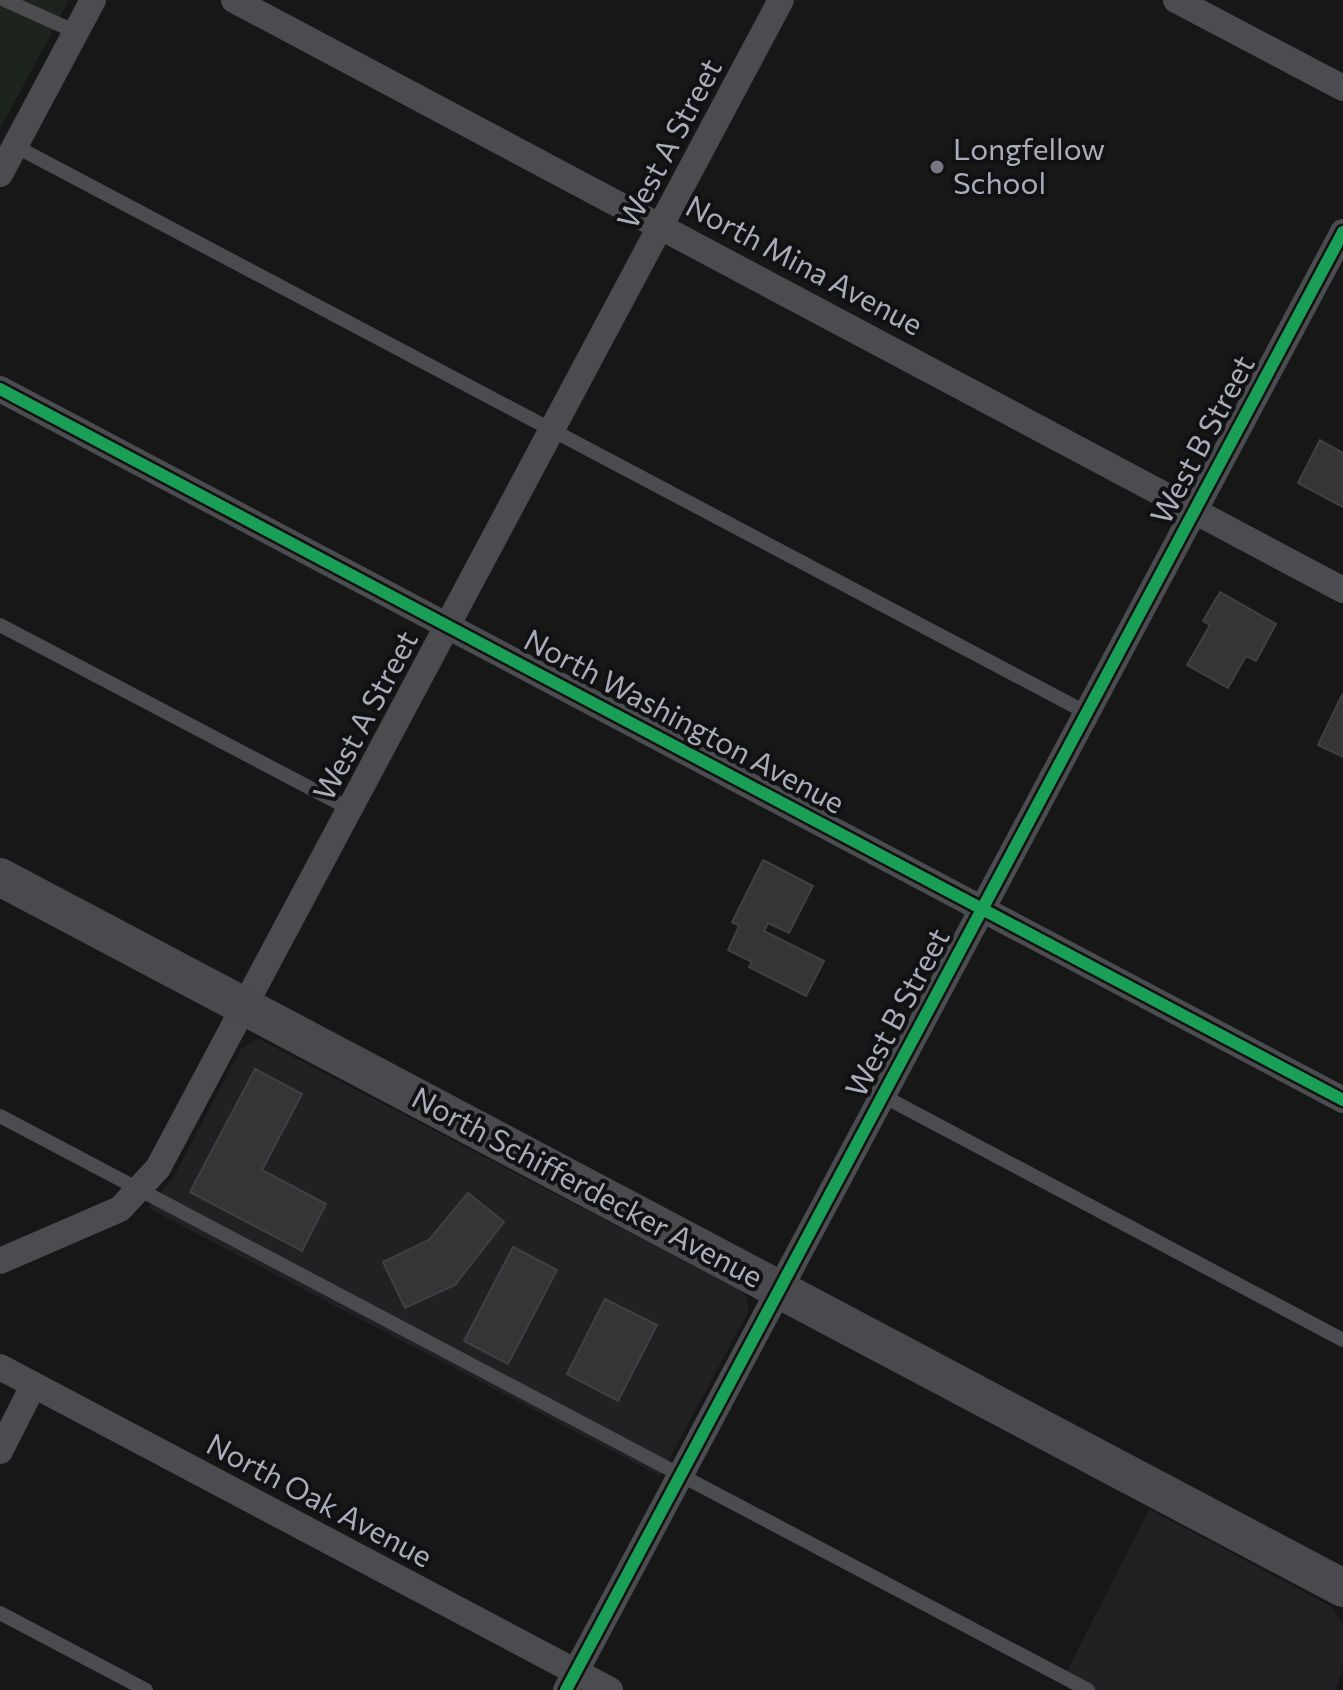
<svg xmlns="http://www.w3.org/2000/svg" width="1343" height="1690" viewBox="0 0 1343 1690" font-family="Commissioner,sans-serif">
<style>
.built{fill:#212123}
.green{fill:#1d241e}
.building{fill:#353536;stroke:#3f4043;stroke-width:2}
.lines{fill:none;stroke-linecap:round;stroke-linejoin:round}
.service{stroke:#4b4c50;stroke-width:14}
.minor{stroke:#4b4c50;stroke-width:26}
.secondary{stroke:#4a4a4e;stroke-width:38}
.cycleway-casing{stroke:#111113;stroke-width:17}
.cycleway{stroke:#1a9f57;stroke-width:12}
.poi-dot{fill:#757880;stroke:#111113;stroke-width:3}
.labels{text-anchor:middle;stroke-width:8;stroke-linejoin:round;paint-order:stroke}
.street-label{font-size:30px;fill:#a8adb8;stroke:#111113}
.poi-label{font-size:30px;fill:#a8adb8;stroke:#111113;text-anchor:start}
</style>
<rect width="100%" height="100%" fill="#171717"/>
<path class="built" d="M 257,1038 L 741,1291 L 747,1297 L 748,1312 L 660,1476 L 148,1208 L 174,1176 L 241,1049 Z
M 1149,1509 L 1332,1607 L 1343,1623 L 1343,1669 L 1335,1690 L 1073,1690 L 1061,1683 Z"/>
<path class="green" d="M 0,0 L 69,0 L 0,129 Z"/>
<path class="building" d="M 1320,440 L 1343,453 L 1343,507 L 1298,483 Z
M 1220,592 L 1276,624 L 1256,661 L 1246,656 L 1228,688 L 1187,665 L 1210,625 L 1203,621 Z
M 1343,693 L 1343,757 L 1318,745 Z
M 763,860 L 813,886 L 789,933 L 768,923 L 764,931 L 824,961 L 806,996 L 749,967 L 752,962 L 728,950 L 739,926 L 732,922 Z
M 255,1069 L 302,1094 L 262,1170 L 326,1204 L 302,1251 L 190,1192 Z
M 468,1193 L 504,1222 L 455,1285 L 405,1308 L 383,1262 L 429,1240 Z
M 513,1247 L 557,1270 L 508,1364 L 464,1341 Z
M 605,1299 L 657,1325 L 618,1401 L 567,1374 Z"/>
<g class="lines">
<path class="service" d="M 5,0 L 76,32
M 15,146 L 1087,713
M 0,625 L 352,810
M 883,1096 L 1343,1340
M 0,1116 L 1088,1690
M 0,1613 L 146,1690"/>
<path class="minor" d="M 234,0 L 1343,590
M 1176,0 L 1343,88
M 0,174 L 93,0
M 0,389 L 1343,1100
M 0,1261 L 120,1209 L 158,1168 L 781,0
M 0,1367 L 610,1690
M 0,1451 L 33,1386
M 566,1690 L 1343,232"/>
<path class="secondary" d="M 0,877 L 1343,1588"/>
<g class="cycleway-casing">
<path id="cycleway" d="M 0,389 L 1343,1100
M 566,1690 L 1343,232"/>
</g>
<use href="#cycleway" class="cycleway"/>
</g>
<circle class="poi-dot" cx="937" cy="167" r="8"/>
<g class="labels">
<g class="street-label">
<text transform="translate(670 144) rotate(-62)" y="10">West A Street</text>
<text transform="translate(804 266) rotate(28)" y="10">North Mina Avenue</text>
<text transform="translate(1203 440) rotate(-62)" y="10">West B Street</text>
<text transform="translate(366 716) rotate(-62)" y="10">West A Street</text>
<text transform="translate(684 722) rotate(28)" y="10">North Washington Avenue</text>
<text transform="translate(898 1013) rotate(-62)" y="10">West B Street</text>
<text transform="translate(587 1188) rotate(28)" y="10">North Schifferdecker Avenue</text>
<text transform="translate(319 1501) rotate(28)" y="10">North Oak Avenue</text>
</g>
<g class="poi-label">
<text x="953" y="160">Longfellow<tspan x="953" dy="34">School</tspan></text>
</g>
</g>
</svg>
